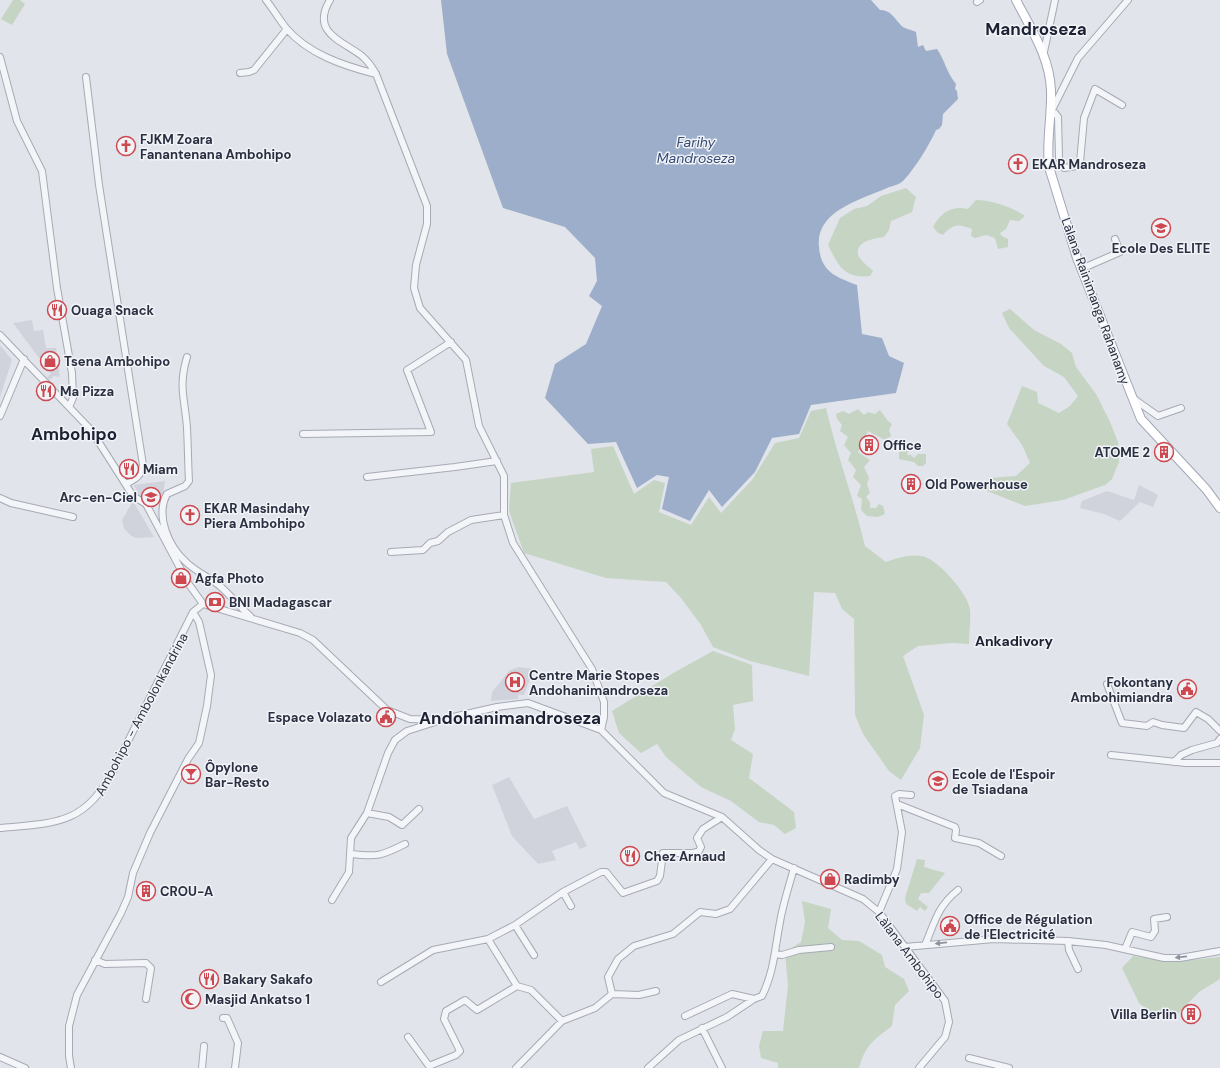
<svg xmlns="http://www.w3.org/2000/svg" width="1220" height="1068" viewBox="0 0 1220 1068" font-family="'DM Sans',sans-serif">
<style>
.built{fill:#d0d3dc}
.green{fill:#c5d4c3}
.water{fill:#9daeca}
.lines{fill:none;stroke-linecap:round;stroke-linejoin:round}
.minor-casing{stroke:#a6aab4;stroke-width:8}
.major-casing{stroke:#a1a7b6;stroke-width:10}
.minor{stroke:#f4f5f8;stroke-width:6}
.major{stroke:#fff;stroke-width:8}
.oneway{fill:#8f929d}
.labels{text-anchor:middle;stroke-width:3;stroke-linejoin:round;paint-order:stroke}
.poi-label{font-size:13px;font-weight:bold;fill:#2a3042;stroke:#f1f3f7;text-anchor:start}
.street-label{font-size:13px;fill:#2a3042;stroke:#f1f3f7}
.water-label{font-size:14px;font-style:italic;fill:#344b76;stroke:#f1f3f7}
.neighbourhood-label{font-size:14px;font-weight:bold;fill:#1c2133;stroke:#f1f3f7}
.district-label{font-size:17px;font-weight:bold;fill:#1c2133;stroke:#f1f3f7}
</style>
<rect width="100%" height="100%" fill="#e1e4ea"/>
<path class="built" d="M 32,320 L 34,331 L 43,330 L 46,348 L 56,348 L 60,377 L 54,376 L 49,380 L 47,377 L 51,374 L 13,323 Z
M 0,345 L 12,360 L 0,397 Z
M 165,481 L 162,503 L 144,506 L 134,485 Z
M 1139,485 L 1158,495 L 1153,507 L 1140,502 L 1120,521 L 1104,514 L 1080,508 L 1082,501 L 1107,491 L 1134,500 Z
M 133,501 L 154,537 L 136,538 L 130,535 L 124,528 L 122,520 Z
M 519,667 L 534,669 L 524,695 L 518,695 L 518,699 L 491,701 L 492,692 L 510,670 Z
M 509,777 L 534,819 L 567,806 L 587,846 L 580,849 L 576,842 L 552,851 L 556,860 L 538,864 L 512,836 L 492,785 Z"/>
<path class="green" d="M 13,0 L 20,0 L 25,4 L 12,25 L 1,19 Z
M 906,188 L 916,197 L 912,212 L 891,221 L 889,230 L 884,237 C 875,238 852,242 859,257 C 862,262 869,267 873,271 L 870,276 C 844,279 838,265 828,245 L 840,218 L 854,209 L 867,206 L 881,196 Z
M 976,200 C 991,200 1012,207 1025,216 L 1019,221 L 1010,220 L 1006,229 L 1000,233 L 1002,236 L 1008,239 L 1008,247 L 998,249 L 995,238 L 986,235 L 975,238 L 971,236 L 972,229 C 958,224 954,223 943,235 L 938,233 L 933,227 C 940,213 952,205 968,209 Z
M 1010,309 L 1034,330 L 1061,344 L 1072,353 L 1076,367 L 1096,394 L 1110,422 L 1118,442 L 1119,462 L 1112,479 L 1105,485 L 1063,500 L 1025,506 L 982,489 L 989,478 L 1016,476 L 1030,463 L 1022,445 L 1007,424 L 1022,386 L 1037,392 L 1038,403 L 1059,413 L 1070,406 L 1078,396 L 1064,377 L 1044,366 L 1009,328 L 1002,313 Z
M 826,408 C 837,455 854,500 865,546 L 886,562 C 897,558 910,554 922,556 C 937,558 969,595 970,610 C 971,620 969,632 969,644 L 952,643 L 918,646 L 903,656 L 924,715 L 920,748 L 901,780 L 889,771 L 863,734 L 855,715 L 854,619 L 842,609 L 835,593 L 814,592 L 809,676 L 750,661 L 713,647 L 701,625 L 681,598 L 666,582 L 606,578 L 524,553 L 509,511 L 511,483 L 594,472 L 591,449 L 613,446 L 634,494 L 654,480 L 665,483 L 659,512 L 691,525 L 709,497 L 721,513 L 752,480 L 775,443 L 799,438 L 811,411 Z
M 858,409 L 864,415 L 868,412 L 875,414 L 880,410 L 887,420 L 892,424 L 889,430 L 891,436 L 885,440 L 868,431 L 858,452 L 870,460 L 864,467 L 869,478 L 867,484 L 870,493 L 866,497 L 870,502 L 870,508 L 876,508 L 879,504 L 883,506 L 885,514 L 878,517 L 867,516 L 861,510 L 862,499 L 857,496 L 861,485 L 853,477 L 856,470 L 848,460 L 851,453 L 844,445 L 848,437 L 840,431 L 842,425 L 837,419 L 836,414 L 843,411 L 849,414 Z
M 901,449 L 908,451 L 907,455 L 911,455 L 914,458 L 918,454 L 926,454 L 926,463 L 923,466 L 918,466 L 914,462 L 899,459 L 899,451 Z
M 713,651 L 752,665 L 753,701 L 733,705 L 735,729 L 731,740 L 753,754 L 749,778 L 794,812 L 796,828 L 785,834 L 774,825 L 759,822 L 731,801 L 701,787 L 666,757 L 657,744 L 641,753 L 619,733 L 612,711 L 675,672 Z
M 917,859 L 925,860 L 924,867 L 945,873 L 929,893 L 921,893 L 918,899 L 928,907 L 925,911 L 920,907 L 917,911 L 906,904 L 905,898 Z
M 802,901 L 831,909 L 828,928 L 842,940 L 859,941 L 882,955 L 885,967 L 904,979 L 909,991 L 895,1005 L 892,1026 C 873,1040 865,1046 859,1068 L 778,1068 L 778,1063 L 761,1058 L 759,1046 L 763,1031 L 783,1031 L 788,986 L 785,952 L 801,942 L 805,922 Z
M 1133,956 L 1171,962 L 1220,957 L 1220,979 L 1199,992 L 1176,1016 L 1152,1014 L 1139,1003 L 1122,968 Z"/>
<path class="water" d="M 441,0 L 871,0 L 880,10 C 892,10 895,20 903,27 C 906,29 912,30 916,32 L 918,47 L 923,45 L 926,51 L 937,49 C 945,60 946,72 956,84 L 955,89 L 957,91 L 958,99 L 943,114 L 942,125 L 939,129 L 936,130 C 930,144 914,170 903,181 C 899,185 891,186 887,188 C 860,200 815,211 819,247 C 821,272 836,277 857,285 L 862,334 L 882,338 L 889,356 L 904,363 L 896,393 L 811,405 L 799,434 L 772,438 L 755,472 L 722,507 L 709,490 L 690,521 L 662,509 L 669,477 L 657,475 L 637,488 L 616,442 L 588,444 L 545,398 L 555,364 L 586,344 L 602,306 L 589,296 L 597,281 L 595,258 L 565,227 L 503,208 L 447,54 Z"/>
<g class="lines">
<g class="minor-casing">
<path id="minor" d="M 266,0 C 273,9 279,19 286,28 C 308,54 344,66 376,74
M 330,0 C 310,33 343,41 362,56 C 368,61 372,67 376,74 L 427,206 L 427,224 L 416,265 L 414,288 L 420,308 L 466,360 L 479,426 L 504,476 L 504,515 L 513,543 L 592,669 L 604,702 L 604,717 L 601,730
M 977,2 L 980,0
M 1044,52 L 1055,0
M 0,57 L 17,121 L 42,171 L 57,288 L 72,373 L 73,398 L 69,407
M 240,73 L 249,72 L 254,70 L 287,29
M 86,77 L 99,185 L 143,465 C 141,476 136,479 126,484
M 1122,105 L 1095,89 L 1084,118 L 1080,162 L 1077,166 L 1064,168 L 1059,158 L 1058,117 L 1055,113 L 1050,114 L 1078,58 L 1128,0
M 1081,269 L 1120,252 L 1115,239
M 0,335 L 91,430 L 133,496 L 146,504 L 188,583 L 203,604
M 187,357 C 178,387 185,399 187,428 C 188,446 188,464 189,481 L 185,486 L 167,494 C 155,516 169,547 186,562 C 196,572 211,578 221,587 C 231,596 240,607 250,616
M 1134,399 L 1158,416 L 1181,408
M 0,416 L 24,359
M 303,434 L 431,432 L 407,370 L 451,342
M 367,477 L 455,467 L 497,461
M 0,498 L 11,503 L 73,517
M 391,552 L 423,550 L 430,543 L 438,541 L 448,532 L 471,520 L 504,515
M 203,604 L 300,633 L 313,640 L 387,710 L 410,719 L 440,720 L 497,707 L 528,703 L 601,730 L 664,793 L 722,817 L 759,850 L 772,859 L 863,899 L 879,912 L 945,1001 L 949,1022 L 945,1037 L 919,1068
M 1107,684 L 1122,723 L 1147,726 L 1153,722 L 1162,725 L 1184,728 L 1196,712 L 1208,719 L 1220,731
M 1111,755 L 1186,763 L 1220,763
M 1174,762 L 1181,755 L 1192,750 L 1217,743 L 1220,739
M 897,804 L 955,827 L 956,830 L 955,838 L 979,843 L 1001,856
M 367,813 L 389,817 L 402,825 L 419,809
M 0,828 C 55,823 85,825 113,771 L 193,612 L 203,604
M 351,854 C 378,857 381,856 405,844
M 563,892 L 571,906
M 332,900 L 349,872 L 351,838 L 367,813 L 388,753 L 395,740 L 407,731 L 435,722
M 879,912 L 897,869 L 902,832 L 895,796 L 899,794 L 911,795
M 515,925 L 534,955
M 1068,941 L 1069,950 L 1078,969
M 925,945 C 935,922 937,907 958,890
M 905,947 L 994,939 L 1068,941 L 1106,945 L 1164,958 L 1180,958 L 1220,951
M 1125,949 L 1132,932 L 1151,937 L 1155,931 L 1154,919 L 1167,917
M 776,954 L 782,955 L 799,950 L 831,947
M 95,960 L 105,964 L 146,963 L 151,968 L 146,999
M 381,982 L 433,950 L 488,939 L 515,925 L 563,892 L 601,872 L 606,872 L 623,893 L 657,881 L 660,876 L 663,853 L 693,853 L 699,851 L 701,847 L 697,838 L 703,829 L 722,817
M 517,986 L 531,990 L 562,1021
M 612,994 L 608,977 L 618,959 L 634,946 L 673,934 L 700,912 L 716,914 L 730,909 L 772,859
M 685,1016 L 732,994 L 754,999
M 223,1018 L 227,1018 L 238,1043 L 235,1068
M 702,1028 L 722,1068
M 408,1037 L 429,1066 L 456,1055 L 460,1051 L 444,1019 L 446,1011 L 465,1000 L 477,1010 L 517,986 L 488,939
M 0,1057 L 25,1068
M 969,1058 L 1009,1068
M 71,1068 L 69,1056 L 69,1026 L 77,995 L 121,913 L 128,897 L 133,873 L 150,833 L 188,759 L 199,743 L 207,706 L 211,675 L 199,622 L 193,612
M 202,1068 L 204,1046
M 516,1068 L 562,1021 L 595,1008 L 612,994 L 639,995 L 656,991
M 648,1068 L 679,1040 L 727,1017 L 754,999 L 762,996 C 774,972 775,948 780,922 C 783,904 789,886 794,868"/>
</g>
<g class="major-casing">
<path id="major" d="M 1016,0 C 1031,29 1050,57 1051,91 C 1052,116 1046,141 1049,167 L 1077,258 L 1141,419 L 1206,489 L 1220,508"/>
</g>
<use href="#minor" class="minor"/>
<use href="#major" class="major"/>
</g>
<defs><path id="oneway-solid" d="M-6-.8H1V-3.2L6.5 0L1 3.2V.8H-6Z"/></defs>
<g class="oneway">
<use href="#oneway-solid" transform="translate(941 943) rotate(174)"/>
<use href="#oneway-solid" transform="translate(1181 957) rotate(174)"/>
</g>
<defs>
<g id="church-ring" transform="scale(1)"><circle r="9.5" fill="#f1f3f7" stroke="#ce484f" stroke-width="1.5"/><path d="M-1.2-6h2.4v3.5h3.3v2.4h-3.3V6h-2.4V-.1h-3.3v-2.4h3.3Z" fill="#ce484f"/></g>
<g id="school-ring" transform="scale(1)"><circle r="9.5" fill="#f1f3f7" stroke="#ce484f" stroke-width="1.5"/><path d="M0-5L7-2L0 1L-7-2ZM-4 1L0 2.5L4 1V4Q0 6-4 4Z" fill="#ce484f"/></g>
<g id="restaurant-ring" transform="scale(1)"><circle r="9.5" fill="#f1f3f7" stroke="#ce484f" stroke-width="1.5"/><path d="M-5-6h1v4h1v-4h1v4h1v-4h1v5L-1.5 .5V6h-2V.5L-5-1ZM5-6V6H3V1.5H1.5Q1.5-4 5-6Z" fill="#ce484f"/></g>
<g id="shop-ring" transform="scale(1)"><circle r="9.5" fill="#f1f3f7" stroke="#ce484f" stroke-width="1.5"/><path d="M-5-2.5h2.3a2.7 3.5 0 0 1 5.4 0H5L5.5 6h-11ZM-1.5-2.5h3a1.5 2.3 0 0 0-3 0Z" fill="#ce484f"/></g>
<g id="building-ring" transform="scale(1)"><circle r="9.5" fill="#f1f3f7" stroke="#ce484f" stroke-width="1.5"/><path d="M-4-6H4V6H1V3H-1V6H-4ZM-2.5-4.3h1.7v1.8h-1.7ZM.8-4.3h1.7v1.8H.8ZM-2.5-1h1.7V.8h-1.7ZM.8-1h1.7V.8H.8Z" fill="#ce484f"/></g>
<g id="bank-ring" transform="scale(1)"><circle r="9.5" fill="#f1f3f7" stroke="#ce484f" stroke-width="1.5"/><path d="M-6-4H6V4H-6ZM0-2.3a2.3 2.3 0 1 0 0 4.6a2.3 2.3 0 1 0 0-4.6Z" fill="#ce484f"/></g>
<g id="hospital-ring" transform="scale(1)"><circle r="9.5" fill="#f1f3f7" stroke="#ce484f" stroke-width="1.5"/><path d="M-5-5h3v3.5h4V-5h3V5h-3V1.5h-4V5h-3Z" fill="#ce484f"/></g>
<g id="civic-ring" transform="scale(1)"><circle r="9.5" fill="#f1f3f7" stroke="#ce484f" stroke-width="1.5"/><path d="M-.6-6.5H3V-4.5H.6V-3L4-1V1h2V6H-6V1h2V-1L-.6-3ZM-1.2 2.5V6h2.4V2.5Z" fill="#ce484f"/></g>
<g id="bar-ring" transform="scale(1)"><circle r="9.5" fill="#f1f3f7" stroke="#ce484f" stroke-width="1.5"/><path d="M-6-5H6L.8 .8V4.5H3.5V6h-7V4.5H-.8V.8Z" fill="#ce484f"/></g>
<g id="mosque-ring" transform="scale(1)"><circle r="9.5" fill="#f1f3f7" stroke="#ce484f" stroke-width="1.5"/><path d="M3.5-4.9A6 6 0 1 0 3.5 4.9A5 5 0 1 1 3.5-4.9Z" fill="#ce484f"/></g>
</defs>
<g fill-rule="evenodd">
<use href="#church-ring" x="126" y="146"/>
<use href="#church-ring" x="1018" y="164"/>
<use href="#school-ring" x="1161" y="228"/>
<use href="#restaurant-ring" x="57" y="310"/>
<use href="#shop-ring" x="50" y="361"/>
<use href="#restaurant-ring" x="46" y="391"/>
<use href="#building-ring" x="869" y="445"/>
<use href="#building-ring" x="1164" y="452"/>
<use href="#restaurant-ring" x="129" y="469"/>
<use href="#building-ring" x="911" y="484"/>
<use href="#school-ring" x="151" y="497"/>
<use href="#church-ring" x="190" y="515"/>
<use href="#shop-ring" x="181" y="578"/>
<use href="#bank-ring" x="215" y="602"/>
<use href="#hospital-ring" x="515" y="682"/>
<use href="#civic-ring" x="1187" y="689"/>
<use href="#civic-ring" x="386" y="717"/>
<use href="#bar-ring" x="191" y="774"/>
<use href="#school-ring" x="938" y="781"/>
<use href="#restaurant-ring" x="630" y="856"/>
<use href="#shop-ring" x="830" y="879"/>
<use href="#building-ring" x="146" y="891"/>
<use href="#civic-ring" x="950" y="926"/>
<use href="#restaurant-ring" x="209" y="979"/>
<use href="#mosque-ring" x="191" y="999"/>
<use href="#building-ring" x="1191" y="1014"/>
</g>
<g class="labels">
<g class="poi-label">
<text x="140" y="144">FJKM Zoara<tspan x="140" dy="15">Fanantenana Ambohipo</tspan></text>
<text x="1032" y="169">EKAR Mandroseza</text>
<text x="1161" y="253" text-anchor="middle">Ecole Des ELITE</text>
<text x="71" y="315">Ouaga Snack</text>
<text x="64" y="366">Tsena Ambohipo</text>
<text x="60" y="396">Ma Pizza</text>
<text x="883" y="450">Office</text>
<text x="1150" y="457" text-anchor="end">ATOME 2</text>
<text x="143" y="474">Miam</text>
<text x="925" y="489">Old Powerhouse</text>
<text x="137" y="502" text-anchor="end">Arc-en-Ciel</text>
<text x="204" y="513">EKAR Masindahy<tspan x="204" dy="15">Piera Ambohipo</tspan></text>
<text x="195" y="583">Agfa Photo</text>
<text x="229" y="607">BNI Madagascar</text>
<text x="529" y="680">Centre Marie Stopes<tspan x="529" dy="15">Andohanimandroseza</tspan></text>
<text x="1173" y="687" text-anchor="end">Fokontany<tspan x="1173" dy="15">Ambohimiandra</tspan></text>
<text x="372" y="722" text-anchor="end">Espace Volazato</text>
<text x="205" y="772">Ôpylone<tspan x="205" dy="15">Bar-Resto</tspan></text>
<text x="952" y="779">Ecole de l'Espoir<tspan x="952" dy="15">de Tsiadana</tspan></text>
<text x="644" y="861">Chez Arnaud</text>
<text x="844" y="884">Radimby</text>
<text x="160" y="896">CROU-A</text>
<text x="964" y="924">Office de Régulation<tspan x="964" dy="15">de l'Electricité</tspan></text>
<text x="223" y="984">Bakary Sakafo</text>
<text x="205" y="1004">Masjid Ankatso 1</text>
<text x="1177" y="1019" text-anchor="end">Villa Berlin</text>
</g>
<g class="street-label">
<text transform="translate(1096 301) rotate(70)" y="5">Làlana Rainimanga Rahanamy</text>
<text transform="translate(141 714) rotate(-62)" y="5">Ambohipo - Ambolonkandrina</text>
<text transform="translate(910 955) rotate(53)" y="5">Làlana Ambohipo</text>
</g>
<g class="water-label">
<text x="696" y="147">Farihy<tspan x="696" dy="16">Mandroseza</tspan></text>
</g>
<g class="neighbourhood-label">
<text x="1014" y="646">Ankadivory</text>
</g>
<g class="district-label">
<text x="1036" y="35">Mandroseza</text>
<text x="74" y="440">Ambohipo</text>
<text x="510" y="724">Andohanimandroseza</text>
</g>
</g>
</svg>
